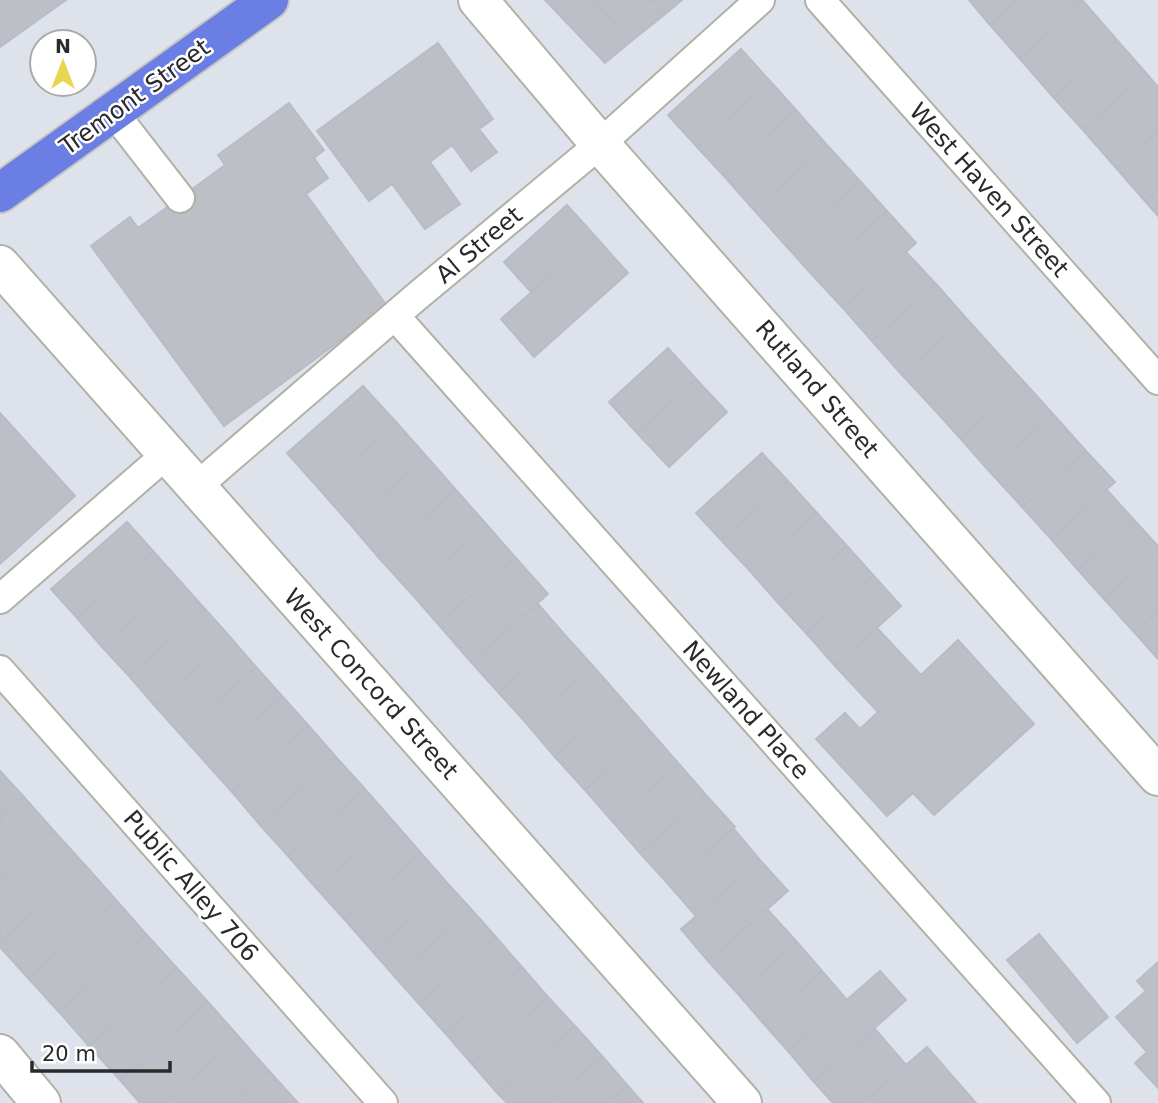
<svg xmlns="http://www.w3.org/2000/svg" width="1158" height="1103" viewBox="0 0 1158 1103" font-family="'DejaVu Sans',sans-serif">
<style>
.building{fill:#bdbfc7;stroke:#b8bcc6;stroke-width:2}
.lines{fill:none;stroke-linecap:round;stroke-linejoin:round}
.service-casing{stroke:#b2b1a7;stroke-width:32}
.minor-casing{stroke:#b2b1a7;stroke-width:42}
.primary-casing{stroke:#c3c3c3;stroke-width:42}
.service{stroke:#fff;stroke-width:28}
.minor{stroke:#fff;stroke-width:38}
.primary{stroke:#6b7ee3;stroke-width:38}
.labels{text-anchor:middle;stroke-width:5;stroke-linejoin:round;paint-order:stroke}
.street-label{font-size:24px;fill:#2a2a2a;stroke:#fff}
</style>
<rect width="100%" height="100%" fill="#dee3eb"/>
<path class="building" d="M 0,0 L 66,0 L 0,47 Z
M 545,0 L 595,0 L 630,42 L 605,63 Z
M 595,0 L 652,0 L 664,15 L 630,42 Z
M 652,0 L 682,0 L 664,15 Z
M 969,0 L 1017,0 L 990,25 Z
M 1017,0 L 1082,0 L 1083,1 L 1020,59 L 990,25 Z
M 1083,1 L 1117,40 L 1054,98 L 1020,59 Z
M 1117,40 L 1146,73 L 1083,130 L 1054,98 Z
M 438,43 L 493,119 L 479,129 L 497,152 L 471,171 L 452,145 L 430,162 L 460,204 L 425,229 L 392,184 L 369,201 L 317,131 Z
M 741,49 L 770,81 L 697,147 L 668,115 Z
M 1146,73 L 1158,87 L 1158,130 L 1116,168 L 1083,130 Z
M 770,81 L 796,110 L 723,175 L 697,147 Z
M 289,103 L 324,150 L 314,158 L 328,178 L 306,194 L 387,306 L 224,426 L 91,246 L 130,217 L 138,228 L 180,198 L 225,165 L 218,155 Z
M 796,110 L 827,145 L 754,210 L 723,175 Z
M 1158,130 L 1158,190 L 1145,201 L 1116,168 Z
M 827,145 L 860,181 L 787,247 L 754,210 Z
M 860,181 L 887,211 L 814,277 L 787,247 Z
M 1158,190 L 1158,216 L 1145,201 Z
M 567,205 L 595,236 L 531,292 L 504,262 Z
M 887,211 L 916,243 L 843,308 L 814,277 Z
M 595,236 L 628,273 L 534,357 L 501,319 Z
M 906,252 L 936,284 L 872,341 L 843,308 Z
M 936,284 L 966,318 L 902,375 L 872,341 Z
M 966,318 L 994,349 L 931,406 L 902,375 Z
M 668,348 L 696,379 L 637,433 L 609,402 Z
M 994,349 L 1024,382 L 960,438 L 931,406 Z
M 696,379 L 727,412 L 669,467 L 637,433 Z
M 1024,382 L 1053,414 L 989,471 L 960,438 Z
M 363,386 L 397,423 L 320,490 L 287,453 Z
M 0,413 L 75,496 L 0,564 Z
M 1053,414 L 1086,451 L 1022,507 L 989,471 Z
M 397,423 L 427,457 L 350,524 L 320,490 Z
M 1086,451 L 1115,482 L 1051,539 L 1022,507 Z
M 762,453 L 788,481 L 721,540 L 696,513 Z
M 427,457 L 456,490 L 379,558 L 350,524 Z
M 788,481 L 817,513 L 750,571 L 721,540 Z
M 456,490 L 487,525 L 410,592 L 379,558 Z
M 1107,490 L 1134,520 L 1078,570 L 1051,539 Z
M 817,513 L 847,546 L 779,604 L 750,571 Z
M 1134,520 L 1158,546 L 1158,550 L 1104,599 L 1078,570 Z
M 127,522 L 153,551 L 77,618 L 51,589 Z
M 487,525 L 515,557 L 438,624 L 410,592 Z
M 847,546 L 873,575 L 806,633 L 779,604 Z
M 1158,550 L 1158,610 L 1134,632 L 1104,599 Z
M 153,551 L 179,580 L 102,647 L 77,618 Z
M 515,557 L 548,594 L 471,662 L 438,624 Z
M 873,575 L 901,606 L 835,666 L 806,633 Z
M 179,580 L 205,609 L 129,676 L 102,647 Z
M 538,604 L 564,634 L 498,692 L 471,662 Z
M 205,609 L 231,638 L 154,705 L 129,676 Z
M 1158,610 L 1158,659 L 1134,632 Z
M 877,628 L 921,675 L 958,640 L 1034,724 L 934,815 L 913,793 L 887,816 L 816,739 L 845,713 L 860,729 L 878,712 L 835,666 Z
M 564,634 L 593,666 L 527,724 L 498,692 Z
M 231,638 L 256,667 L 180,734 L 154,705 Z
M 593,666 L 621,698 L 554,756 L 527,724 Z
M 256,667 L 282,696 L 206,763 L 180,734 Z
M 282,696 L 308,725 L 232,792 L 206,763 Z
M 621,698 L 651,732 L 585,790 L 554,756 Z
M 308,725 L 336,757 L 260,825 L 232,792 Z
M 651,732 L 679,764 L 613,822 L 585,790 Z
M 336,757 L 365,789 L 288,856 L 260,825 Z
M 679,764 L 706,795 L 640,853 L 613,822 Z
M 0,771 L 24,797 L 0,818 Z
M 365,789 L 393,821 L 316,888 L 288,856 Z
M 706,795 L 735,827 L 669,885 L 640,853 Z
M 24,797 L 54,831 L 0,880 L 0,818 Z
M 393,821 L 421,853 L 345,920 L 316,888 Z
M 733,828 L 760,860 L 696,916 L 669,885 Z
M 54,831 L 85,865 L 0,942 L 0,880 Z
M 421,853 L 449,885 L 373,952 L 345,920 Z
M 760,860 L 788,891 L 708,961 L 681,929 Z
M 85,865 L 116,900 L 28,978 L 0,947 L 0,942 Z
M 449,885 L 471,909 L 395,977 L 373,952 Z
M 116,900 L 146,934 L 59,1012 L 28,978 Z
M 471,909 L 495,936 L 419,1004 L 395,977 Z
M 767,909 L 797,942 L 738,994 L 708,961 Z
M 146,934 L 177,968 L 89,1046 L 59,1012 Z
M 1039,934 L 1108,1017 L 1077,1043 L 1007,960 Z
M 495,936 L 522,967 L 445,1033 L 419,1004 Z
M 797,942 L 822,971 L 763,1023 L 738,994 Z
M 1158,962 L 1158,1088 L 1135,1063 L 1147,1052 L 1116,1017 L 1146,991 L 1137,981 Z
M 522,967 L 548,997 L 472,1064 L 445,1033 Z
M 177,968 L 208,1002 L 120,1080 L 89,1046 Z
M 822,971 L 847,1000 L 788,1051 L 763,1023 Z
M 880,971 L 906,1000 L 814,1082 L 788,1051 Z
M 548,997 L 575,1026 L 498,1094 L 472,1064 Z
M 208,1002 L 239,1037 L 165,1103 L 140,1103 L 120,1080 Z
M 575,1026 L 602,1056 L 549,1103 L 507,1103 L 498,1094 Z
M 875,1029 L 906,1065 L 863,1103 L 833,1103 L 814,1082 Z
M 239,1037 L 269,1071 L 233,1103 L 165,1103 Z
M 927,1047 L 976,1103 L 863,1103 L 906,1065 Z
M 602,1056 L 628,1086 L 609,1103 L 549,1103 Z
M 269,1071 L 298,1103 L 233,1103 Z
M 628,1086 L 643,1103 L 609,1103 Z"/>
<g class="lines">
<g class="service-casing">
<path id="service" d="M 820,0 L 1158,380
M 114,113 L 180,198
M 395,316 L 1096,1103
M 196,487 L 415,298 L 600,144 L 760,0
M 0,599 L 168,453
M 0,670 L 383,1103"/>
</g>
<g class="minor-casing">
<path id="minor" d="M 478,0 L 600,144 L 1158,776
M 0,265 L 742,1103
M 0,1054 L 41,1103"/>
</g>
<g class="primary-casing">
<path id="primary" d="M 0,193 L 269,0"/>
</g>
<use href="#service" class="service"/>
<use href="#minor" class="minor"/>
<use href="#primary" class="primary"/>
</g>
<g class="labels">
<g class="street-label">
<text transform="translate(135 97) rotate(-36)" y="8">Tremont Street</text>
<text transform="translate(989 190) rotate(48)" y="8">West Haven Street</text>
<text transform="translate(479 245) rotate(-40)" y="8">Al Street</text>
<text transform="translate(817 389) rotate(49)" y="8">Rutland Street</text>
<text transform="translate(371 684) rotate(48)" y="8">West Concord Street</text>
<text transform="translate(746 710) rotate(48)" y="8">Newland Place</text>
<text transform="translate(191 886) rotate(49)" y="8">Public Alley 706</text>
</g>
</g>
<g transform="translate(63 63)"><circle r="33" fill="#ffffff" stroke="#aaaaaa" stroke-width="2"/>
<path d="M0-5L12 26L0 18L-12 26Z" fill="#e8d74e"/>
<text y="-10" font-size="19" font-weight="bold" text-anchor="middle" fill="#2a2a2a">N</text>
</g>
<path d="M32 1061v10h138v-10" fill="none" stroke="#2a2a2a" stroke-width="3.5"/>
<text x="42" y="1061" font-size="21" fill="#2a2a2a" stroke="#ffffff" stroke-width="5" paint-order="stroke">20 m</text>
</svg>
